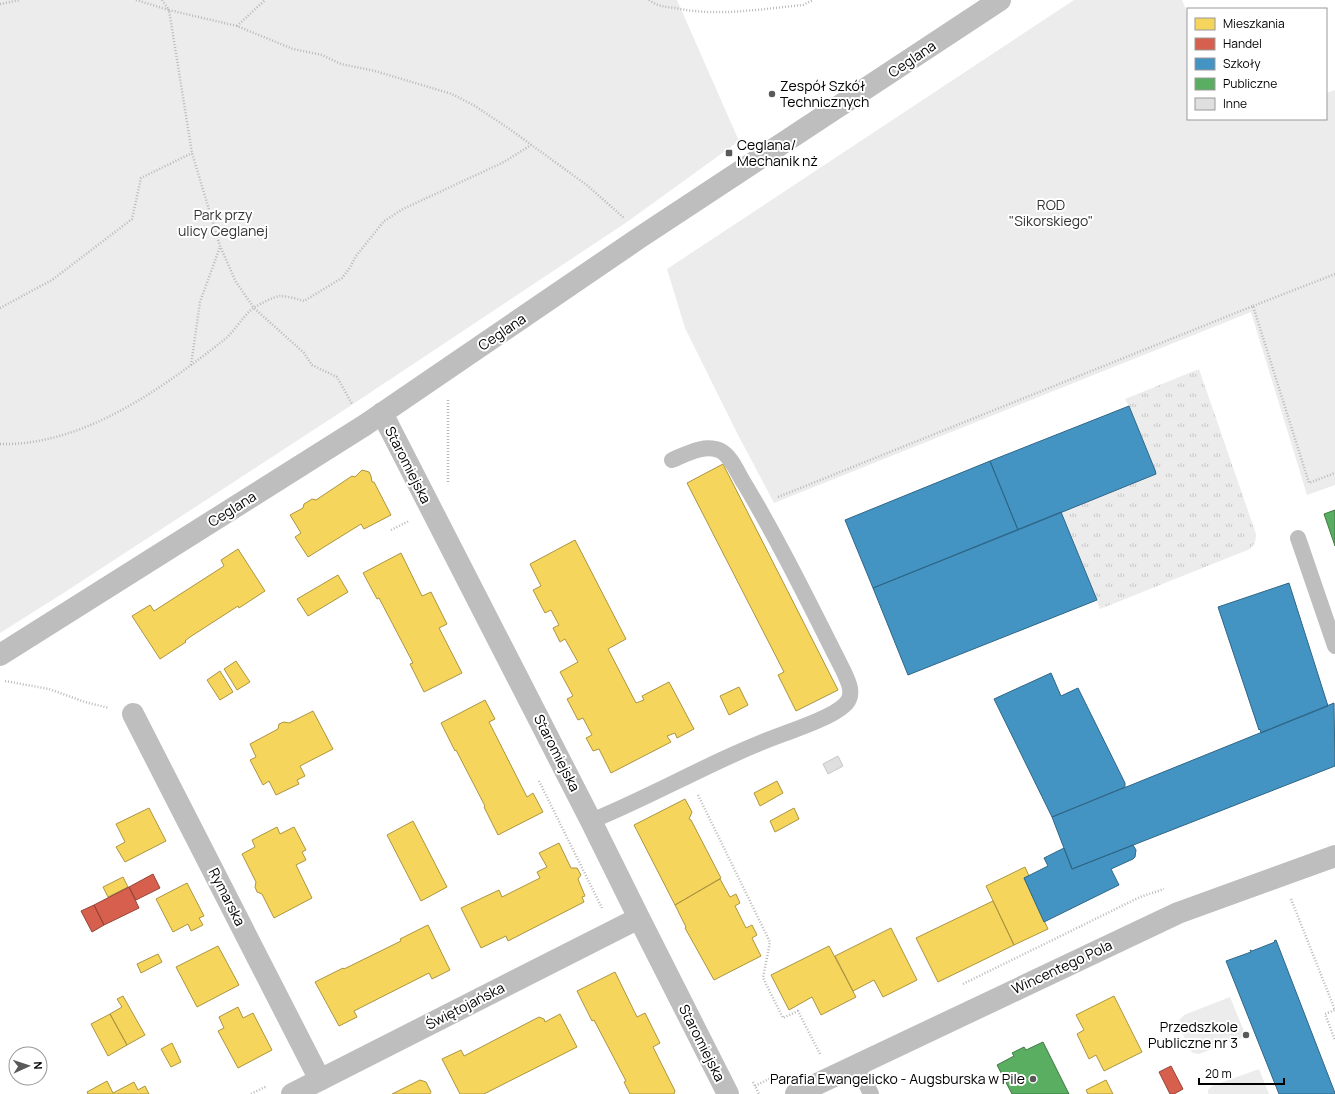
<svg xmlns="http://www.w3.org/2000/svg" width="1335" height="1094" viewBox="0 0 1335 1094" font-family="Manrope,sans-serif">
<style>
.grass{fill:url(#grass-tufts)}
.green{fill:#ececec}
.homes{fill:#f6d55c;stroke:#ac9540}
.shops{fill:#d6604d;stroke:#964336}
.schools{fill:#4393c3;stroke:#2f6788}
.public{fill:#5aae61;stroke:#3f7a44}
.building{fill:#dfdfdf;stroke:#c7c7c7}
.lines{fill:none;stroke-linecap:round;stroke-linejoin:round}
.path{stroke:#b9b9b9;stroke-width:2.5;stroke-dasharray:1 2;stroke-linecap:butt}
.lane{stroke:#bebebe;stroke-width:16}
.street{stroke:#bebebe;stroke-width:22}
.poi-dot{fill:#595959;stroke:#fff;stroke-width:1.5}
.labels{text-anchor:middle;stroke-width:4;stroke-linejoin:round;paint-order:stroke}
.street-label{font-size:14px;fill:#000;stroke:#fff}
.poi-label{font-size:14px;fill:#000;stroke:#fff;text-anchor:start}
.park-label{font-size:14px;fill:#333;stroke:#fff}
</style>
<defs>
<pattern id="grass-tufts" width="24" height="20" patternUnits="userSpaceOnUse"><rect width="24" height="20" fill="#ececec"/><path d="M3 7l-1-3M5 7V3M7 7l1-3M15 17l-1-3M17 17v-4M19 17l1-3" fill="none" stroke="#c9c9c9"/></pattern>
</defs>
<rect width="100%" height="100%" fill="#fff"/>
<path class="grass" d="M 1199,369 L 1256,534 C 1256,540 1255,544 1250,549 L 1100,609 L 1061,512 L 1156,474 L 1155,469 L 1131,410 L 1125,399 Z"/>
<path class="green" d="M 0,0 L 677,0 L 739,141 L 627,222 L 341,412 L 62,594 L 0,633 Z
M 1074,0 L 1182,0 L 1188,14 L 1188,119 L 1237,119 L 1237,120 L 1241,119 L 1326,119 L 1326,93 L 1335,90 L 1335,485 L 1307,495 L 1251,312 L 774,503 L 737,433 L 685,328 L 667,269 Z
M 1230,997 L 1246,1036 L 1199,1054 L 1193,1053 L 1189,1049 L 1179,1024 L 1180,1019 L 1184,1015 Z
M 1259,1069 L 1269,1094 L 1208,1094 L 1208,1090 L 1212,1086 Z"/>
<path class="homes" d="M 723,464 L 838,690 L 796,711 L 778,675 L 784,672 L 687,483 Z
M 362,470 L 369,472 L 371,476 L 372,482 L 374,482 L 391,515 L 364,529 L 361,524 L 308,557 L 295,537 L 301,533 L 290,515 L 303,508 L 304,504 L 312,499 L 316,500 L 352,476 L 355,477 Z
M 575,540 L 626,639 L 608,649 L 636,703 L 644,700 L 642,696 L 669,682 L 694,729 L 677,738 L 675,733 L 667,736 L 671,742 L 611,773 L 599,749 L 593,751 L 586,738 L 592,735 L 583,718 L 578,720 L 567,699 L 573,696 L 560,672 L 578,662 L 565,639 L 560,642 L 553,628 L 559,625 L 551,610 L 545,613 L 533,590 L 541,586 L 530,564 Z
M 238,549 L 265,591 L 239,608 L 238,606 L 190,637 L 185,641 L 186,642 L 160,659 L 132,616 L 150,605 L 154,611 L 224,566 L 221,560 Z
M 401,553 L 422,596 L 431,592 L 447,624 L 439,628 L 462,673 L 424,692 L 410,664 L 413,663 L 379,598 L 377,599 L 363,573 Z
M 338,575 L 348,592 L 308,616 L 297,599 Z
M 236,661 L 250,682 L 237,690 L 224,669 Z
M 220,671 L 233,692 L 220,700 L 207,680 Z
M 739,687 L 748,705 L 729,715 L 720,696 Z
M 485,700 L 495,719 L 489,722 L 527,797 L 533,793 L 543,812 L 498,835 L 484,807 L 485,806 L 456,750 L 455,751 L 441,723 Z
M 313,711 L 333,749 L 300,766 L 305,776 L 297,780 L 299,784 L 276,795 L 269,781 L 263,785 L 250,760 L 256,757 L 250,744 L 278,729 L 279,724 L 284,722 L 289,723 Z
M 777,781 L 783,793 L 760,806 L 754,793 Z
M 685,799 L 692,812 L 689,819 L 691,820 L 721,878 L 675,905 L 634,825 Z
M 149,808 L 166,841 L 125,862 L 116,847 L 125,842 L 116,824 Z
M 794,808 L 799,819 L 775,832 L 770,821 Z
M 413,821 L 447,887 L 421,901 L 387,835 Z
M 277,827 L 280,834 L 294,827 L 306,850 L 302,852 L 306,860 L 296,865 L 312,898 L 274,918 L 262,894 L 257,892 L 255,887 L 256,882 L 242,854 L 255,847 L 252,840 Z
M 559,843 L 571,868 L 577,868 L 581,875 L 578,879 L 585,896 L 582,897 L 584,902 L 508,941 L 506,936 L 481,948 L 461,908 L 499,890 L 502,897 L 540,878 L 537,872 L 547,867 L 539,853 Z
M 1025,867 L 1029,876 L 1024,878 L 1048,929 L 1014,945 L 986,886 Z
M 123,877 L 128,887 L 108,897 L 103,887 Z
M 720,879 L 730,897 L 736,894 L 740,903 L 735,906 L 746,928 L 752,925 L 757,935 L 752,938 L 761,956 L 714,980 L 685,928 L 686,927 L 675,905 Z
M 187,883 L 204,916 L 199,918 L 203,925 L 191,931 L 188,924 L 173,932 L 156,899 Z
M 993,901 L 1014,945 L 938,982 L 916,938 Z
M 428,925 L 450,970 L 432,979 L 429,973 L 354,1011 L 357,1017 L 339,1026 L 315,982 L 343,968 L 344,969 L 401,941 L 400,939 Z
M 891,928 L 917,980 L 883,997 L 874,980 L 853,991 L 835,956 Z
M 218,946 L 239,985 L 197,1007 L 176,967 Z
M 829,946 L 856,997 L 821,1015 L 812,997 L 789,1010 L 771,975 Z
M 158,954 L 162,962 L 141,973 L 137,964 Z
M 615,972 L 637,1017 L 645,1013 L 660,1043 L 653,1047 L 675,1091 L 674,1094 L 630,1094 L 624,1082 L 626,1081 L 594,1020 L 592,1021 L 577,991 Z
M 123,996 L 145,1035 L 127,1045 L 110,1014 L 122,1007 L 117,999 Z
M 1114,996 L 1142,1052 L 1104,1071 L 1096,1055 L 1089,1059 L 1077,1034 L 1084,1030 L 1076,1015 Z
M 238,1007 L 243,1018 L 253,1013 L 272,1050 L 238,1068 L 218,1031 L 224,1028 L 219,1017 Z
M 110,1014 L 127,1045 L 108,1056 L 91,1024 Z
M 560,1014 L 577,1047 L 484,1094 L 460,1094 L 442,1059 L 461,1050 L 464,1056 L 539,1017 L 544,1019 L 545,1022 Z
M 172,1043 L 181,1062 L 171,1067 L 161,1049 Z
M 420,1080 L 426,1082 L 431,1092 L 430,1094 L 392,1094 Z
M 1106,1080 L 1113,1094 L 1088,1094 L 1086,1090 Z
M 107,1081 L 113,1093 L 134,1082 L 138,1090 L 145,1086 L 149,1094 L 88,1094 L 87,1092 Z"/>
<path class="shops" d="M 153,874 L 160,888 L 136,900 L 129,887 Z
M 129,887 L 139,908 L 104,925 L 94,905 Z
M 94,905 L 104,925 L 92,932 L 81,911 Z
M 1171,1066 L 1183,1089 L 1174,1094 L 1170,1094 L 1159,1072 Z"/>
<path class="schools" d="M 1129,406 L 1155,470 L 1156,474 L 1018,530 L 990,461 Z
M 990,461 L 1018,530 L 873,588 L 845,520 Z
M 1061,512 L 1097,600 L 908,675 L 873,588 Z
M 1289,583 L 1328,706 L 1261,733 L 1260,729 L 1259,730 L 1218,607 Z
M 1051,673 L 1061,696 L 1078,688 L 1125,783 L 1125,787 L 1052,817 L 994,699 Z
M 1334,703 L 1335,766 L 1072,869 L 1052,817 Z
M 1133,845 L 1136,850 L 1135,857 L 1133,859 L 1111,869 L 1119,885 L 1044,922 L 1024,878 L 1048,866 L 1044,858 L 1064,848 L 1072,869 Z
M 1276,940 L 1335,1093 L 1335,1094 L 1279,1094 L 1226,961 L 1251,952 L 1250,950 L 1252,951 L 1275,942 L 1274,941 Z"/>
<path class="public" d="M 1335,510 L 1335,546 L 1324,514 Z
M 1043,1042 L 1069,1094 L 1012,1094 L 997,1065 L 1014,1056 L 1012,1053 L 1024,1047 L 1026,1050 Z"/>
<path class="building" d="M 838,756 L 843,766 L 828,774 L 823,764 Z"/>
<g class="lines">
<path class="path" d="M 136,0 L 169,10 L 192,153 L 220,246 L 236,282 L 254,308 L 304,353 L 312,365 L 337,377 L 352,404
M 162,0 L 169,10 L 237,26 L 293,49 L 322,55 L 341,64 L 375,71 L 452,94 L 475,106 L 511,130 L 588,186 L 624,218
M 649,0 C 657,6 665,7 675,8 C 717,17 761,9 803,5 L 813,0
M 0,4 L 20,0
M 237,26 L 265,0
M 1253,306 L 1335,274
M 0,308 L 52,280 L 132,219 L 141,178 L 192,153
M 191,365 L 200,302 L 220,247
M 448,400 L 448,483
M 0,444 C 83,446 161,389 224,340 C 235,331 244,314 255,307 C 262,303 273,297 280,296 C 287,296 297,299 304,301 L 342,278 L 349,269 L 356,256 L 384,221 L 403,209 L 504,162 L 531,145
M 778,497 L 1253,306 L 1309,483 L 1335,473
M 391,530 L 409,521
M 5,681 L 49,689 L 85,702 L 109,708
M 539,781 L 602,908
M 698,795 L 770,942 L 763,978 L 783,1018 L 798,1011 L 820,1054
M 1291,899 L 1335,1010 L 1325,1014 L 1335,1040
M 963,984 L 1140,897 L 1164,889
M 753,1082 L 759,1094
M 755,1086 L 777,1075
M 251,1094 L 267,1086"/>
<path class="lane" d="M 1298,538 L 1335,646
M 591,821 C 657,794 719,757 786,733 C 800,728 840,714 848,701 C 854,691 847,679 843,670 C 811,607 780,543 744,483 C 738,474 732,457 721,451 C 706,443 686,454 672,460
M 857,1065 L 871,1094"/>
<path class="street" d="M 382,413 L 591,821 L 639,918 L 728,1094
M 0,655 L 365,425 L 639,238 L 1000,0
M 133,714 L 320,1080
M 292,1094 L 639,918
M 796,1094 L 1178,913 L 1335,856"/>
</g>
<g class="poi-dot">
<circle cx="772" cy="94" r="4"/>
<rect x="725" y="149" width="8" height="8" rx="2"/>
<circle cx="1246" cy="1035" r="4"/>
<circle cx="1033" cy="1079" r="4"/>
</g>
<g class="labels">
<g class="street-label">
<text transform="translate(912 59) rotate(-34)" y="5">Ceglana</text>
<text transform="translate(502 332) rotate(-34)" y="5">Ceglana</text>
<text transform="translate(408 465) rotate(63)" y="5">Staromiejska</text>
<text transform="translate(232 509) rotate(-32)" y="5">Ceglana</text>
<text transform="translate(557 753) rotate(63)" y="5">Staromiejska</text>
<text transform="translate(227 897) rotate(63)" y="5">Rymarska</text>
<text transform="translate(1062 967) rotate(-25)" y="5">Wincentego Pola</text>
<text transform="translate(465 1006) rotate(-27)" y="5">Świętojańska</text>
<text transform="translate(702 1043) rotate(63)" y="5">Staromiejska</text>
</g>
<g class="poi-label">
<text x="780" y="91">Zespół Szkół<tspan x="780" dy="16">Technicznych</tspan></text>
<text x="737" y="150">Ceglana/<tspan x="737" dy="16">Mechanik nż</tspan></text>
<text x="1238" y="1032" text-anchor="end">Przedszkole<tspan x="1238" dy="16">Publiczne nr 3</tspan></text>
<text x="1025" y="1084" text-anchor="end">Parafia Ewangelicko - Augsburska w Pile</text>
</g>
<g class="park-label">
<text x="1051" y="210">ROD<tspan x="1051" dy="16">"Sikorskiego"</tspan></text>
<text x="223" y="220">Park przy<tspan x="223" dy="16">ulicy Ceglanej</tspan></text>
</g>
</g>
<rect x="1187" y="8" width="140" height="112" fill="#ffffff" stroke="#999999"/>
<rect x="1195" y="18" width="20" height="12" fill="#f6d55c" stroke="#999999"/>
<text x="1223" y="28" font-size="12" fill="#000000">Mieszkania</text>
<rect x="1195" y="38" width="20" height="12" fill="#d6604d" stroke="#999999"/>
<text x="1223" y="48" font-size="12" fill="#000000">Handel</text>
<rect x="1195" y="58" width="20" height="12" fill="#4393c3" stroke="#999999"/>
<text x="1223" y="68" font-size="12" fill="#000000">Szkoły</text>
<rect x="1195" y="78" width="20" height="12" fill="#5aae61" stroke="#999999"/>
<text x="1223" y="88" font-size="12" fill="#000000">Publiczne</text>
<rect x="1195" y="98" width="20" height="12" fill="#dfdfdf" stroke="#999999"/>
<text x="1223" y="108" font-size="12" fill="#000000">Inne</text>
<g transform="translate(28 1066) rotate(87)"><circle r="19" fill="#ffffff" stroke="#999999"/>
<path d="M0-3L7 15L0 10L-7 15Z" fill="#595959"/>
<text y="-6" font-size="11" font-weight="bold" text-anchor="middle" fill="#000000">N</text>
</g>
<path d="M1199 1078v6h85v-6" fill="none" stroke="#000000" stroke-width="2"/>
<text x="1205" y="1078" font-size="12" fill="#000000" stroke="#ffffff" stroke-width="3" paint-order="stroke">20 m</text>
</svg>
